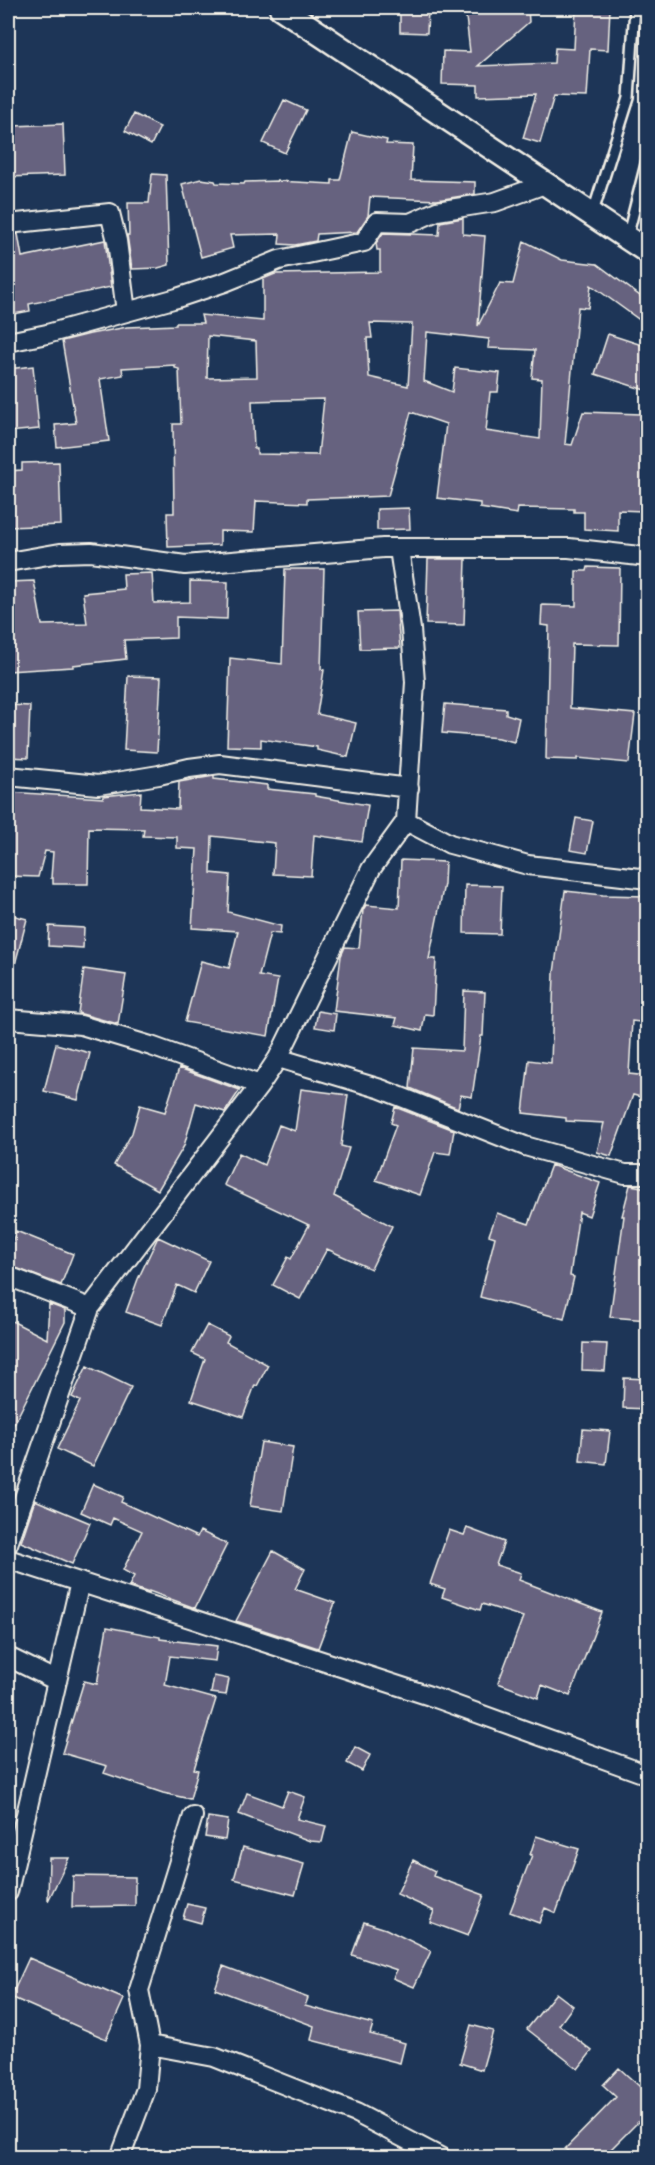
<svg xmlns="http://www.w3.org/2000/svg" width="655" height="2165" viewBox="0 0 655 2165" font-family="Kalam,sans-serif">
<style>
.building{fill:#66627f;stroke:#f4f1e8;stroke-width:1.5;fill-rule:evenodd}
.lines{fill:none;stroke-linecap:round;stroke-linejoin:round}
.service-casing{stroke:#f4f1e8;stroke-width:14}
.minor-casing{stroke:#f4f1e8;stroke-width:22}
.tertiary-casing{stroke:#f4f1e8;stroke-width:27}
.service{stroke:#1d3557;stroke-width:9}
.minor{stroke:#1d3557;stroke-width:18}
.tertiary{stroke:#1d3557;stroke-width:22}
</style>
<rect width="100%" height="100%" fill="#1d3557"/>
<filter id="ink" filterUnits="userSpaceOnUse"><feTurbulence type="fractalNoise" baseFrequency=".0167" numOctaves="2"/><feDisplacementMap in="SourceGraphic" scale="12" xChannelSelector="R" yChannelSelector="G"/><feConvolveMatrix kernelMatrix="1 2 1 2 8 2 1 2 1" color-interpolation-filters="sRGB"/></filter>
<g filter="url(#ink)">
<path class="building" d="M 400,8 L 428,8 L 427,33 L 400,32 Z
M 465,8 L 528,8 L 529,22 L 478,66 L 554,63 L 555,48 L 574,49 L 576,8 L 610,8 L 608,50 L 590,49 L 587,97 L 554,96 L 540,143 L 523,138 L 536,94 L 478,96 L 478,85 L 442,84 L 443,51 L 470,52 Z
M 284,100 L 306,110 L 285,153 L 263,143 Z
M 134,114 L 160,127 L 151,145 L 125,131 Z
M 63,124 L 65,175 L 8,177 L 8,133 L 14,133 L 13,126 Z
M 352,132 L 387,140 L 386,144 L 413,145 L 411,180 L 475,182 L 475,194 L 437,200 L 370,197 L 368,216 L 357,232 L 317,234 L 316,241 L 295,245 L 279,244 L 280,234 L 230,235 L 233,248 L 201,257 L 182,184 L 201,179 L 215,181 L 216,183 L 244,184 L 245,182 L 277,181 L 332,184 L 332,180 L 340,180 Z
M 152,174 L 166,175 L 169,265 L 158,268 L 132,269 L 127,235 L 129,235 L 128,203 L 149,203 Z
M 463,218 L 463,234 L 485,236 L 478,326 L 500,283 L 513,284 L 524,241 L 562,260 L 597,264 L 648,302 L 648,326 L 591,285 L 588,308 L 578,307 L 565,444 L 572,445 L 583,412 L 641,414 L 641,443 L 648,443 L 648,493 L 644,493 L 643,511 L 618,510 L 618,531 L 584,529 L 584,512 L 574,512 L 574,509 L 518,508 L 517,514 L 480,508 L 480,503 L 437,498 L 446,424 L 411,412 L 388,496 L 307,499 L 307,503 L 256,501 L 254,532 L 220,531 L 220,545 L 168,547 L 167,513 L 174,513 L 173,424 L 181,424 L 179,369 L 175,368 L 175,365 L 122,368 L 123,375 L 100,379 L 109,441 L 57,447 L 55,425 L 76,423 L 62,341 L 90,334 L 127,327 L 176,325 L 176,323 L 203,323 L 201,315 L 263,321 L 263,279 L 275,274 L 380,272 L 380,250 L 377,250 L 376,243 L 383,233 L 439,235 L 440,222 ZM 370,323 L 412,324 L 408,386 L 369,377 L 367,338 L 372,338 ZM 427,332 L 489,339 L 488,348 L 535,350 L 532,378 L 542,379 L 540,439 L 486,431 L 490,392 L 498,392 L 500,373 L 455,368 L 452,392 L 424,381 ZM 208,336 L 256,341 L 257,377 L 207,378 ZM 324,399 L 318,455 L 257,454 L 257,449 L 254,449 L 252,401 Z
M 18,234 L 22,257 L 105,240 L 111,287 L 29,304 L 30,311 L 8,315 L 8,235 Z
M 608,334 L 648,347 L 648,391 L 595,374 Z
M 33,366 L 39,429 L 8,432 L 8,369 Z
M 59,462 L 61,525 L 8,527 L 8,471 L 22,470 L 22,463 Z
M 409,508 L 410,529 L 377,530 L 377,509 Z
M 428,559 L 466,559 L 464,625 L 426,624 Z
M 588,567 L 620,568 L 619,645 L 572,644 L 570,708 L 635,714 L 629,763 L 578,758 L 578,760 L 546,759 L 549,626 L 541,625 L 542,605 L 576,606 L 576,571 L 587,571 Z
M 285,569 L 324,569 L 321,669 L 324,670 L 317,714 L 356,723 L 348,757 L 317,750 L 317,747 L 261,739 L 261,747 L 227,746 L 230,658 L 282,664 Z
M 152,573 L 154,603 L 190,602 L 190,581 L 228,582 L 227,619 L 176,617 L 176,638 L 124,640 L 126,659 L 73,665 L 73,667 L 8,671 L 8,582 L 34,581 L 42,625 L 87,624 L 83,593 L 124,589 L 123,574 Z
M 397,611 L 400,648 L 360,649 L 358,612 Z
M 128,676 L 161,677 L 157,752 L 124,750 Z
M 445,704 L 506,709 L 506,714 L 519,718 L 514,742 L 499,738 L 442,733 Z
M 8,705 L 30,706 L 28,758 L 8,757 Z
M 214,776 L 214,779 L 267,785 L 267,789 L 315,794 L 315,796 L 368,805 L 362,842 L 314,835 L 311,876 L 273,874 L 275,843 L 212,836 L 211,873 L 230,875 L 228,912 L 281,926 L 280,934 L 270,933 L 259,976 L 278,979 L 268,1036 L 185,1022 L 201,961 L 229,968 L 238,931 L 192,928 L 197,849 L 177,848 L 177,837 L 143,836 L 144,829 L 89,828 L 88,884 L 53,884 L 53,878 L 51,878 L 53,852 L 45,851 L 38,877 L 8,876 L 8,792 L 103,798 L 103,796 L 141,792 L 140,807 L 178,809 L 179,782 Z
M 576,818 L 593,821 L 587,853 L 570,850 Z
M 401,860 L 445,862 L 444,884 L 429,959 L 436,959 L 433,1015 L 425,1014 L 422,1031 L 395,1025 L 397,1018 L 334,1011 L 341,956 L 345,947 L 359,948 L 363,910 L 366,905 L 399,908 Z
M 465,885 L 502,886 L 500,934 L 464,933 Z
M 565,891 L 603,895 L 646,896 L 643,992 L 648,993 L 648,1023 L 632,1021 L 629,1074 L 648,1076 L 648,1099 L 633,1095 L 611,1156 L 597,1152 L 604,1123 L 566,1121 L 566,1118 L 523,1113 L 529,1060 L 551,1063 L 554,973 Z
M 8,914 L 27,919 L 13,972 L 8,971 Z
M 49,926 L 84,928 L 83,948 L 48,946 Z
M 84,969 L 126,975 L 118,1024 L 78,1013 Z
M 464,991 L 485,992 L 483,1036 L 481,1036 L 472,1097 L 461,1095 L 458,1108 L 410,1088 L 414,1048 L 462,1051 Z
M 318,1011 L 336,1014 L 334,1030 L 315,1027 Z
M 56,1044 L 90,1053 L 78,1100 L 44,1091 Z
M 179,1068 L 240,1090 L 225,1112 L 196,1103 L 184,1146 L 158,1190 L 114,1165 L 132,1133 L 140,1105 L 165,1112 Z
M 301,1089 L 348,1095 L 341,1146 L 349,1148 L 334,1196 L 392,1226 L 371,1269 L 327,1249 L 300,1299 L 273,1285 L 288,1257 L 291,1259 L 309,1225 L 224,1185 L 239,1153 L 264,1165 L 279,1125 L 295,1131 Z
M 395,1107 L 454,1130 L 450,1154 L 435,1152 L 420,1195 L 376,1180 L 396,1125 L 391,1123 Z
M 551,1165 L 600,1183 L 589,1216 L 579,1212 L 570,1276 L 574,1277 L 564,1319 L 480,1297 L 495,1237 L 489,1235 L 497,1213 L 529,1224 Z
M 630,1185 L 648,1188 L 648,1320 L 610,1317 L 624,1216 L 622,1216 Z
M 16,1231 L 73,1254 L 61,1285 L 8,1265 L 8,1254 Z
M 158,1237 L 209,1261 L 194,1293 L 177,1285 L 162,1325 L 126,1312 L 138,1279 Z
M 49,1304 L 65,1310 L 65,1322 L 8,1436 L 8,1319 L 47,1339 Z
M 207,1325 L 229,1336 L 226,1342 L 268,1365 L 257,1386 L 255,1385 L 243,1417 L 191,1400 L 205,1359 L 192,1353 Z
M 583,1343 L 607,1344 L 605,1371 L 582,1370 Z
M 87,1366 L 131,1387 L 93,1466 L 57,1449 L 80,1401 L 72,1397 Z
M 624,1378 L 648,1379 L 648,1409 L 623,1408 Z
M 583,1429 L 610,1431 L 606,1464 L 580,1461 Z
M 261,1442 L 293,1447 L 283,1511 L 250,1506 Z
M 93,1484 L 123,1497 L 121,1502 L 197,1537 L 200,1531 L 227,1544 L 195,1608 L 149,1591 L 149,1593 L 129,1586 L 134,1576 L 123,1570 L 142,1531 L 113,1518 L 110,1525 L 81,1512 Z
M 35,1500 L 90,1523 L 72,1564 L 21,1542 Z
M 467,1528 L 504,1542 L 496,1565 L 521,1573 L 519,1580 L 602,1612 L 570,1696 L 542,1685 L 538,1698 L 498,1683 L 523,1617 L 482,1604 L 480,1610 L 442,1597 L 445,1589 L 430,1584 L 449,1530 L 464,1535 Z
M 273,1551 L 305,1569 L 295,1589 L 335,1603 L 318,1648 L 236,1621 Z
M 107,1627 L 160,1637 L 160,1639 L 217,1646 L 215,1661 L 170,1656 L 165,1685 L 216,1699 L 194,1769 L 198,1770 L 190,1799 L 163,1793 L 104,1773 L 107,1766 L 62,1753 L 84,1681 L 97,1684 Z
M 214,1676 L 229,1679 L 226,1695 L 211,1693 Z
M 355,1747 L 370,1755 L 362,1771 L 347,1763 Z
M 288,1791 L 305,1797 L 297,1819 L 326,1826 L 322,1842 L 310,1841 L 239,1814 L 247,1793 L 282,1806 Z
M 208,1817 L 228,1820 L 225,1840 L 205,1837 Z
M 536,1836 L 579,1849 L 556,1913 L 545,1908 L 539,1923 L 510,1912 L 532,1855 L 530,1855 Z
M 243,1847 L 304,1864 L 295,1895 L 234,1879 Z
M 49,1858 L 69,1858 L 48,1901 Z
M 413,1860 L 435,1871 L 433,1876 L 484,1895 L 468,1936 L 430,1922 L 434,1911 L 397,1894 Z
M 73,1876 L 135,1877 L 135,1906 L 72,1907 Z
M 187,1904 L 205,1908 L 201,1923 L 183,1918 Z
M 364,1922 L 386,1929 L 431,1951 L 414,1987 L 393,1978 L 397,1970 L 352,1955 Z
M 29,1958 L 124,1999 L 106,2039 L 11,1997 Z
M 223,1966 L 308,1998 L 305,2006 L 373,2024 L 370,2034 L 405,2043 L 400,2063 L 311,2040 L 314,2026 L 215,1989 Z
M 556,1993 L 573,2006 L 559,2025 L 592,2051 L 578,2069 L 527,2029 Z
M 471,2025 L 493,2031 L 482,2070 L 460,2063 Z
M 619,2068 L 648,2094 L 648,2112 L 603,2157 L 574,2157 L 565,2149 L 616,2097 L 603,2085 Z"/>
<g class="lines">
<g class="service-casing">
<path id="service" d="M 594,209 L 629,98 L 635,8
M 627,238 L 648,156"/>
</g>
<g class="minor-casing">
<path id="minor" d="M 8,224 L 110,213 L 117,241 L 126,312
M 8,342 L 47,334 L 177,298 L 225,282 L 279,260 L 364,242 L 377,222 L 410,223 L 437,211 L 495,202 L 545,184
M 8,562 L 60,553 L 91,552 L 185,565 L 383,548 L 569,548 L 648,557
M 8,776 L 98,785 L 159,775 L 189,768 L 220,764 L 409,788
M 406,821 L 450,844 L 528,865 L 648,879
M 8,1019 L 81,1025 L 151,1046 L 260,1085
M 278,1058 L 381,1089 L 525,1146 L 625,1174 L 648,1174
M 8,1276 L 90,1308
M 8,1544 L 90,1308 L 260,1085 L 278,1058 L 371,869 L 406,821 L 415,682 L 411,629 L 399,549
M 8,1559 L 430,1696 L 648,1775
M 8,1657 L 57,1681
M 8,1892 L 80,1582
M 150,2045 L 214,2057 L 356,2113 L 442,2158
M 120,2158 L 146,2089 L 150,2045 L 139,1990 L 193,1816"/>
</g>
<g class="tertiary-casing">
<path id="tertiary" d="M 281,8 L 648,252"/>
</g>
<use href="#service" class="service"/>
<use href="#minor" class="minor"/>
<use href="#tertiary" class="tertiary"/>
</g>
</g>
<rect width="655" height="2165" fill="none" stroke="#1d3557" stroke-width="30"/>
<rect x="15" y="15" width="625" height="2135" fill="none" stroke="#f4f1e8" stroke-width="2" filter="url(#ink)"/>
</svg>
